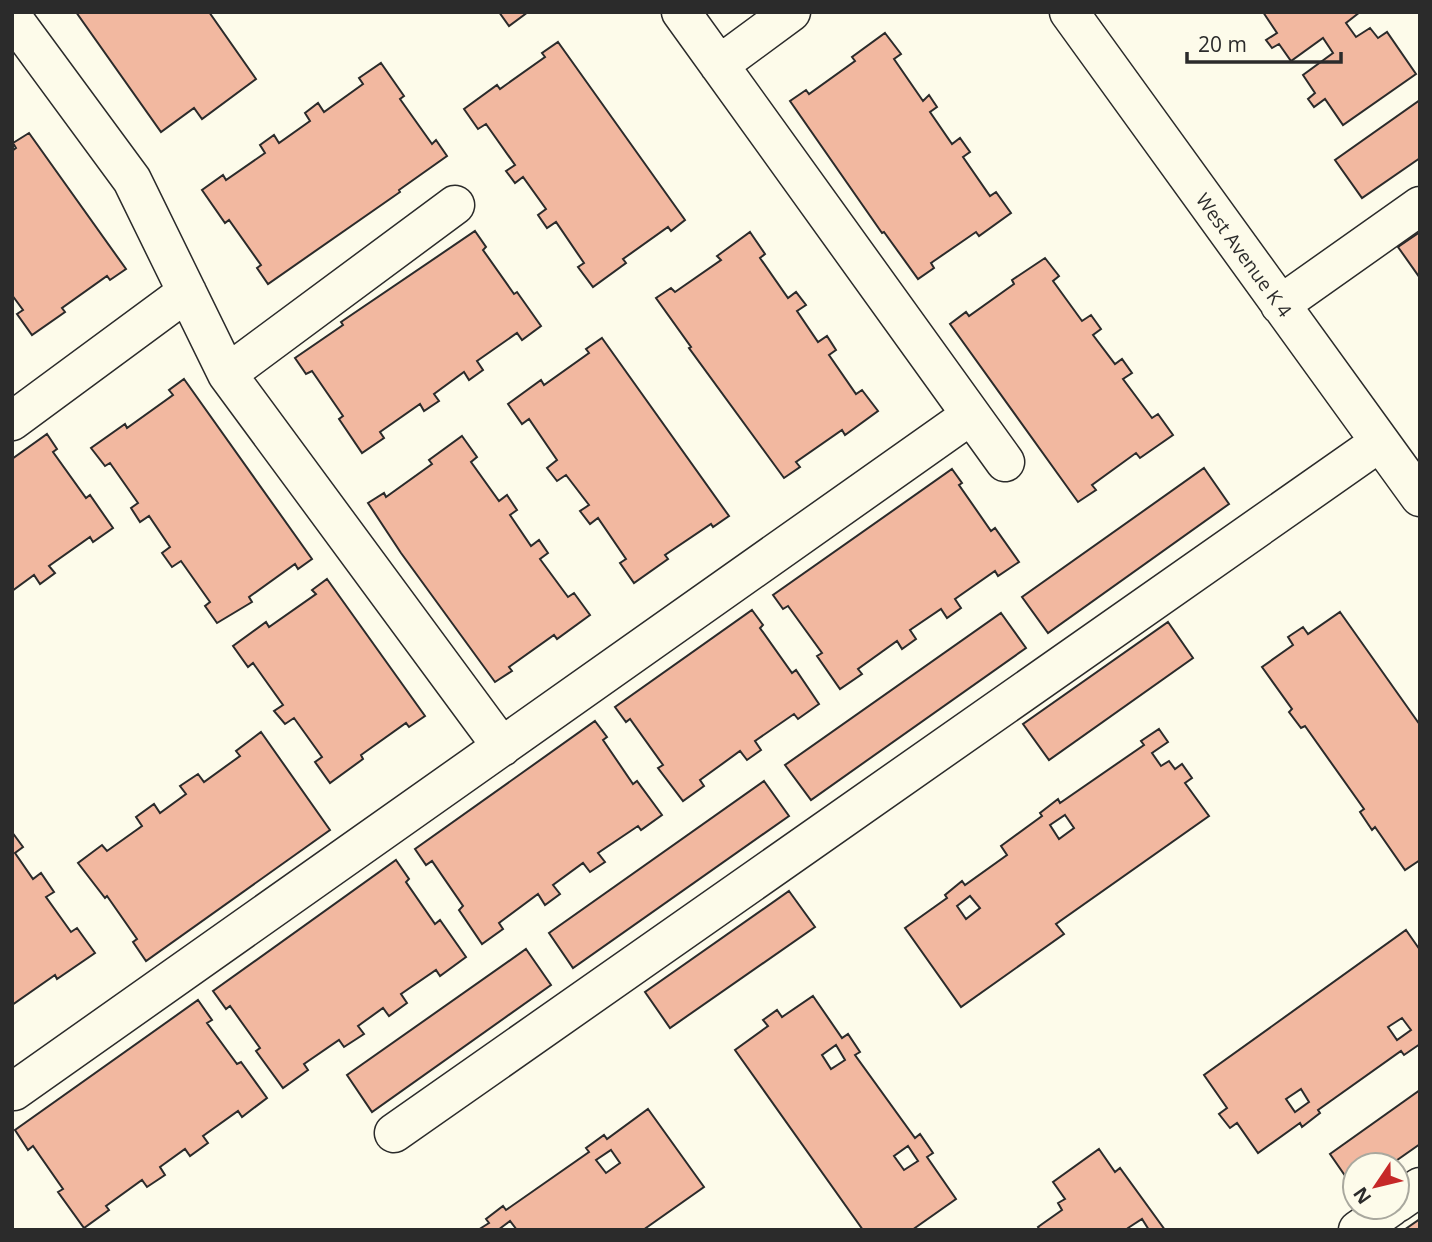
<svg xmlns="http://www.w3.org/2000/svg" width="1432" height="1242" viewBox="0 0 1432 1242" font-family="'Open Sans',sans-serif">
<style>
.building{fill:#f2b8a0;stroke:#2b2b2b;stroke-width:2;fill-rule:evenodd}
.lines{fill:none;stroke-linecap:round;stroke-linejoin:round}
.minor-casing{stroke:#2b2b2b;stroke-width:41}
.minor{stroke:#fdfbea;stroke-width:38}
.labels{text-anchor:middle;stroke-width:5;stroke-linejoin:round;paint-order:stroke}
.street-label{font-size:19px;fill:#2b2b2b;stroke:#fdfbea}
</style>
<rect width="100%" height="100%" fill="#fdfbea"/>
<path class="building" d="M 76,12 L 209,12 L 256,79 L 202,119 L 194,108 L 161,132 Z
M 499,12 L 528,12 L 509,26 Z
M 1263,12 L 1360,12 L 1346,23 L 1356,37 L 1370,28 L 1378,38 L 1387,32 L 1416,74 L 1343,125 L 1325,99 L 1314,107 L 1308,99 L 1315,93 L 1303,75 L 1333,53 L 1323,38 L 1291,61 L 1279,44 L 1272,48 L 1266,40 L 1277,33 Z
M 885,33 L 901,54 L 894,59 L 923,101 L 929,95 L 937,107 L 930,112 L 952,144 L 960,138 L 970,152 L 963,157 L 990,196 L 996,192 L 1011,213 L 979,236 L 976,232 L 931,263 L 934,268 L 918,279 L 884,232 L 882,233 L 790,101 L 806,90 L 809,94 L 855,61 L 852,57 Z
M 558,42 L 685,220 L 671,231 L 668,227 L 623,259 L 626,263 L 593,287 L 578,267 L 584,263 L 556,222 L 547,228 L 538,215 L 546,209 L 523,177 L 515,183 L 506,171 L 515,165 L 486,124 L 478,129 L 464,109 L 497,85 L 500,89 L 545,57 L 542,53 Z
M 381,63 L 404,96 L 400,99 L 432,144 L 436,140 L 447,156 L 399,190 L 400,192 L 268,284 L 257,268 L 261,265 L 229,220 L 225,223 L 202,190 L 223,175 L 226,180 L 265,153 L 260,145 L 274,135 L 279,143 L 310,121 L 305,113 L 318,103 L 324,112 L 363,84 L 359,78 Z
M 1420,100 L 1420,158 L 1362,198 L 1335,160 Z
M 29,133 L 126,269 L 110,280 L 107,276 L 62,308 L 65,312 L 32,335 L 17,314 L 23,310 L 12,295 L 12,151 L 16,148 L 13,143 Z
M 475,231 L 486,247 L 483,250 L 514,294 L 517,292 L 541,326 L 522,340 L 517,333 L 477,361 L 483,370 L 469,380 L 464,372 L 434,394 L 439,401 L 424,411 L 420,404 L 380,432 L 384,438 L 362,453 L 339,419 L 343,416 L 312,371 L 306,374 L 295,358 L 343,325 L 341,322 Z
M 750,232 L 765,254 L 760,258 L 788,298 L 796,292 L 806,305 L 797,311 L 818,342 L 827,336 L 836,350 L 829,355 L 856,394 L 862,390 L 878,411 L 845,435 L 842,430 L 796,462 L 800,467 L 784,478 L 689,348 L 691,347 L 656,298 L 671,288 L 675,292 L 721,260 L 717,256 Z
M 1420,232 L 1420,278 L 1398,247 Z
M 1045,258 L 1059,276 L 1053,281 L 1082,321 L 1091,315 L 1101,329 L 1093,335 L 1115,364 L 1122,359 L 1132,373 L 1123,379 L 1152,418 L 1158,414 L 1173,435 L 1140,458 L 1136,453 L 1092,485 L 1096,490 L 1078,502 L 950,324 L 966,312 L 969,316 L 1014,284 L 1012,280 Z
M 602,338 L 729,516 L 713,527 L 711,524 L 665,555 L 668,559 L 634,583 L 620,563 L 626,559 L 598,518 L 590,524 L 580,511 L 589,505 L 566,475 L 557,481 L 547,468 L 557,460 L 529,419 L 522,424 L 508,404 L 541,380 L 544,385 L 589,353 L 586,349 Z
M 184,379 L 312,559 L 298,569 L 295,564 L 249,597 L 252,602 L 217,623 L 205,606 L 210,602 L 181,561 L 172,567 L 162,553 L 170,547 L 149,516 L 140,522 L 131,508 L 138,503 L 110,463 L 105,466 L 91,448 L 125,424 L 127,428 L 173,395 L 169,390 Z
M 47,434 L 57,449 L 53,452 L 86,498 L 90,495 L 113,528 L 93,542 L 90,537 L 49,566 L 55,573 L 40,584 L 34,575 L 12,591 L 12,459 Z
M 462,436 L 477,457 L 471,462 L 499,501 L 507,495 L 517,510 L 510,515 L 531,546 L 539,540 L 548,553 L 540,559 L 568,597 L 574,593 L 590,615 L 557,639 L 554,635 L 509,667 L 512,671 L 495,682 L 401,553 L 368,503 L 384,493 L 386,497 L 432,464 L 429,460 Z
M 1204,468 L 1229,504 L 1048,633 L 1022,597 Z
M 952,469 L 962,483 L 959,485 L 991,531 L 995,528 L 1019,562 L 998,576 L 995,571 L 955,599 L 961,608 L 947,618 L 941,609 L 910,630 L 916,639 L 902,649 L 897,641 L 858,669 L 862,674 L 840,689 L 817,656 L 822,653 L 788,606 L 783,609 L 773,595 Z
M 327,579 L 425,716 L 409,727 L 406,723 L 361,755 L 363,759 L 330,783 L 315,762 L 322,757 L 294,718 L 285,724 L 274,711 L 283,705 L 253,663 L 248,667 L 233,646 L 266,622 L 269,627 L 316,594 L 312,590 Z
M 752,610 L 763,625 L 760,628 L 792,673 L 796,670 L 819,704 L 798,719 L 794,714 L 755,741 L 761,750 L 747,760 L 740,751 L 700,780 L 704,786 L 683,801 L 658,768 L 663,765 L 630,719 L 626,722 L 615,707 Z
M 1340,612 L 1420,725 L 1420,860 L 1405,870 L 1375,827 L 1372,830 L 1360,812 L 1364,809 L 1305,726 L 1301,728 L 1289,712 L 1292,709 L 1262,667 L 1293,645 L 1288,637 L 1303,627 L 1308,634 Z
M 1001,613 L 1026,648 L 811,800 L 785,765 Z
M 1168,622 L 1193,658 L 1049,760 L 1023,724 Z
M 595,721 L 607,737 L 603,740 L 633,784 L 637,781 L 662,815 L 641,830 L 638,826 L 598,853 L 605,862 L 590,872 L 583,863 L 553,885 L 560,894 L 545,905 L 538,894 L 499,923 L 503,929 L 482,944 L 459,910 L 463,906 L 432,861 L 426,865 L 415,849 Z
M 1159,729 L 1168,742 L 1152,753 L 1161,766 L 1169,761 L 1175,769 L 1182,764 L 1192,778 L 1185,783 L 1209,816 L 1056,924 L 1064,934 L 961,1007 L 905,928 L 947,898 L 945,895 L 962,881 L 965,885 L 1007,855 L 1001,846 L 1042,816 L 1040,813 L 1058,799 L 1060,803 L 1144,745 L 1141,741 ZM 1065,815 L 1074,828 L 1059,839 L 1050,825 ZM 970,896 L 980,908 L 966,919 L 957,906 Z
M 261,732 L 330,830 L 146,961 L 133,942 L 137,939 L 107,896 L 105,898 L 78,863 L 102,845 L 107,851 L 142,826 L 136,817 L 154,804 L 160,813 L 186,794 L 180,786 L 198,774 L 204,782 L 240,756 L 236,751 Z
M 764,781 L 789,816 L 573,968 L 549,933 Z
M 12,832 L 23,847 L 15,853 L 33,879 L 41,873 L 54,892 L 46,897 L 71,932 L 77,928 L 95,953 L 57,979 L 55,975 L 12,1005 Z
M 396,860 L 409,879 L 406,882 L 435,924 L 440,920 L 466,957 L 440,976 L 436,970 L 401,994 L 407,1003 L 389,1016 L 383,1008 L 358,1026 L 364,1034 L 344,1047 L 339,1040 L 304,1064 L 308,1070 L 283,1088 L 256,1051 L 260,1048 L 230,1006 L 226,1009 L 213,991 Z
M 789,891 L 815,927 L 670,1028 L 645,992 Z
M 1406,930 L 1420,950 L 1420,1044 L 1404,1055 L 1401,1051 L 1318,1110 L 1320,1113 L 1302,1127 L 1300,1123 L 1258,1153 L 1237,1123 L 1230,1128 L 1219,1114 L 1227,1108 L 1204,1075 ZM 1402,1018 L 1411,1030 L 1397,1040 L 1388,1027 ZM 1301,1089 L 1309,1102 L 1295,1112 L 1286,1099 Z
M 526,949 L 551,985 L 372,1112 L 347,1075 Z
M 813,996 L 842,1038 L 848,1034 L 860,1052 L 855,1055 L 915,1138 L 920,1134 L 933,1153 L 927,1157 L 956,1199 L 912,1230 L 863,1230 L 735,1050 L 768,1026 L 763,1020 L 777,1010 L 782,1017 ZM 836,1045 L 845,1060 L 831,1069 L 822,1055 ZM 908,1146 L 918,1161 L 904,1170 L 894,1156 Z
M 198,1000 L 212,1020 L 207,1023 L 237,1064 L 241,1062 L 267,1098 L 242,1117 L 238,1111 L 203,1136 L 208,1143 L 190,1156 L 185,1149 L 160,1167 L 165,1175 L 147,1187 L 142,1180 L 106,1206 L 109,1210 L 84,1228 L 58,1192 L 63,1189 L 33,1146 L 28,1150 L 15,1130 Z
M 1420,1090 L 1420,1144 L 1390,1165 L 1355,1165 L 1355,1190 L 1330,1154 Z
M 648,1109 L 704,1187 L 643,1230 L 517,1230 L 510,1221 L 498,1230 L 478,1230 L 489,1223 L 486,1219 L 503,1206 L 506,1210 L 589,1152 L 586,1148 L 604,1135 L 607,1139 ZM 611,1150 L 620,1163 L 606,1173 L 596,1160 Z
M 1099,1149 L 1115,1172 L 1120,1168 L 1165,1230 L 1149,1230 L 1142,1219 L 1128,1228 L 1129,1230 L 1040,1230 L 1038,1227 L 1062,1210 L 1058,1203 L 1065,1199 L 1053,1182 Z
M 1420,1219 L 1420,1230 L 1404,1230 Z"/>
<g class="lines">
<g class="minor-casing">
<path id="minor" d="M 681,12 L 1005,462
M 1069,12 L 1420,497
M 12,17 L 132,180 L 227,374 L 502,747
M 719,65 L 791,12
M 1280,305 L 1420,206
M 227,374 L 455,205
M 12,421 L 187,292
M 12,1089 L 14,1091 L 971,415
M 394,1133 L 1380,442
M 1397,1203 L 1420,1187
M 1358,1230 L 1391,1207"/>
</g>
<use href="#minor" class="minor"/>
</g>
<g class="labels">
<g class="street-label">
<text transform="translate(1244 255) rotate(54)" y="7">West Avenue K 4</text>
</g>
</g>
<rect width="1432" height="1242" fill="none" stroke="#2b2b2b" stroke-width="28"/>
<g transform="translate(1376 1186) rotate(235)"><circle r="33" fill="#fdfbea" stroke="#a9a89e" stroke-width="2"/>
<path d="M0-5L12 26L0 18L-12 26Z" fill="#c62828"/>
<text y="-10" font-size="19" font-weight="bold" text-anchor="middle" fill="#2b2b2b">N</text>
</g>
<path d="M1187 52v10h154v-10" fill="none" stroke="#2b2b2b" stroke-width="3.5"/>
<text x="1198" y="52" font-size="21" fill="#2b2b2b" stroke="#fdfbea" stroke-width="5" paint-order="stroke">20 m</text>
</svg>
